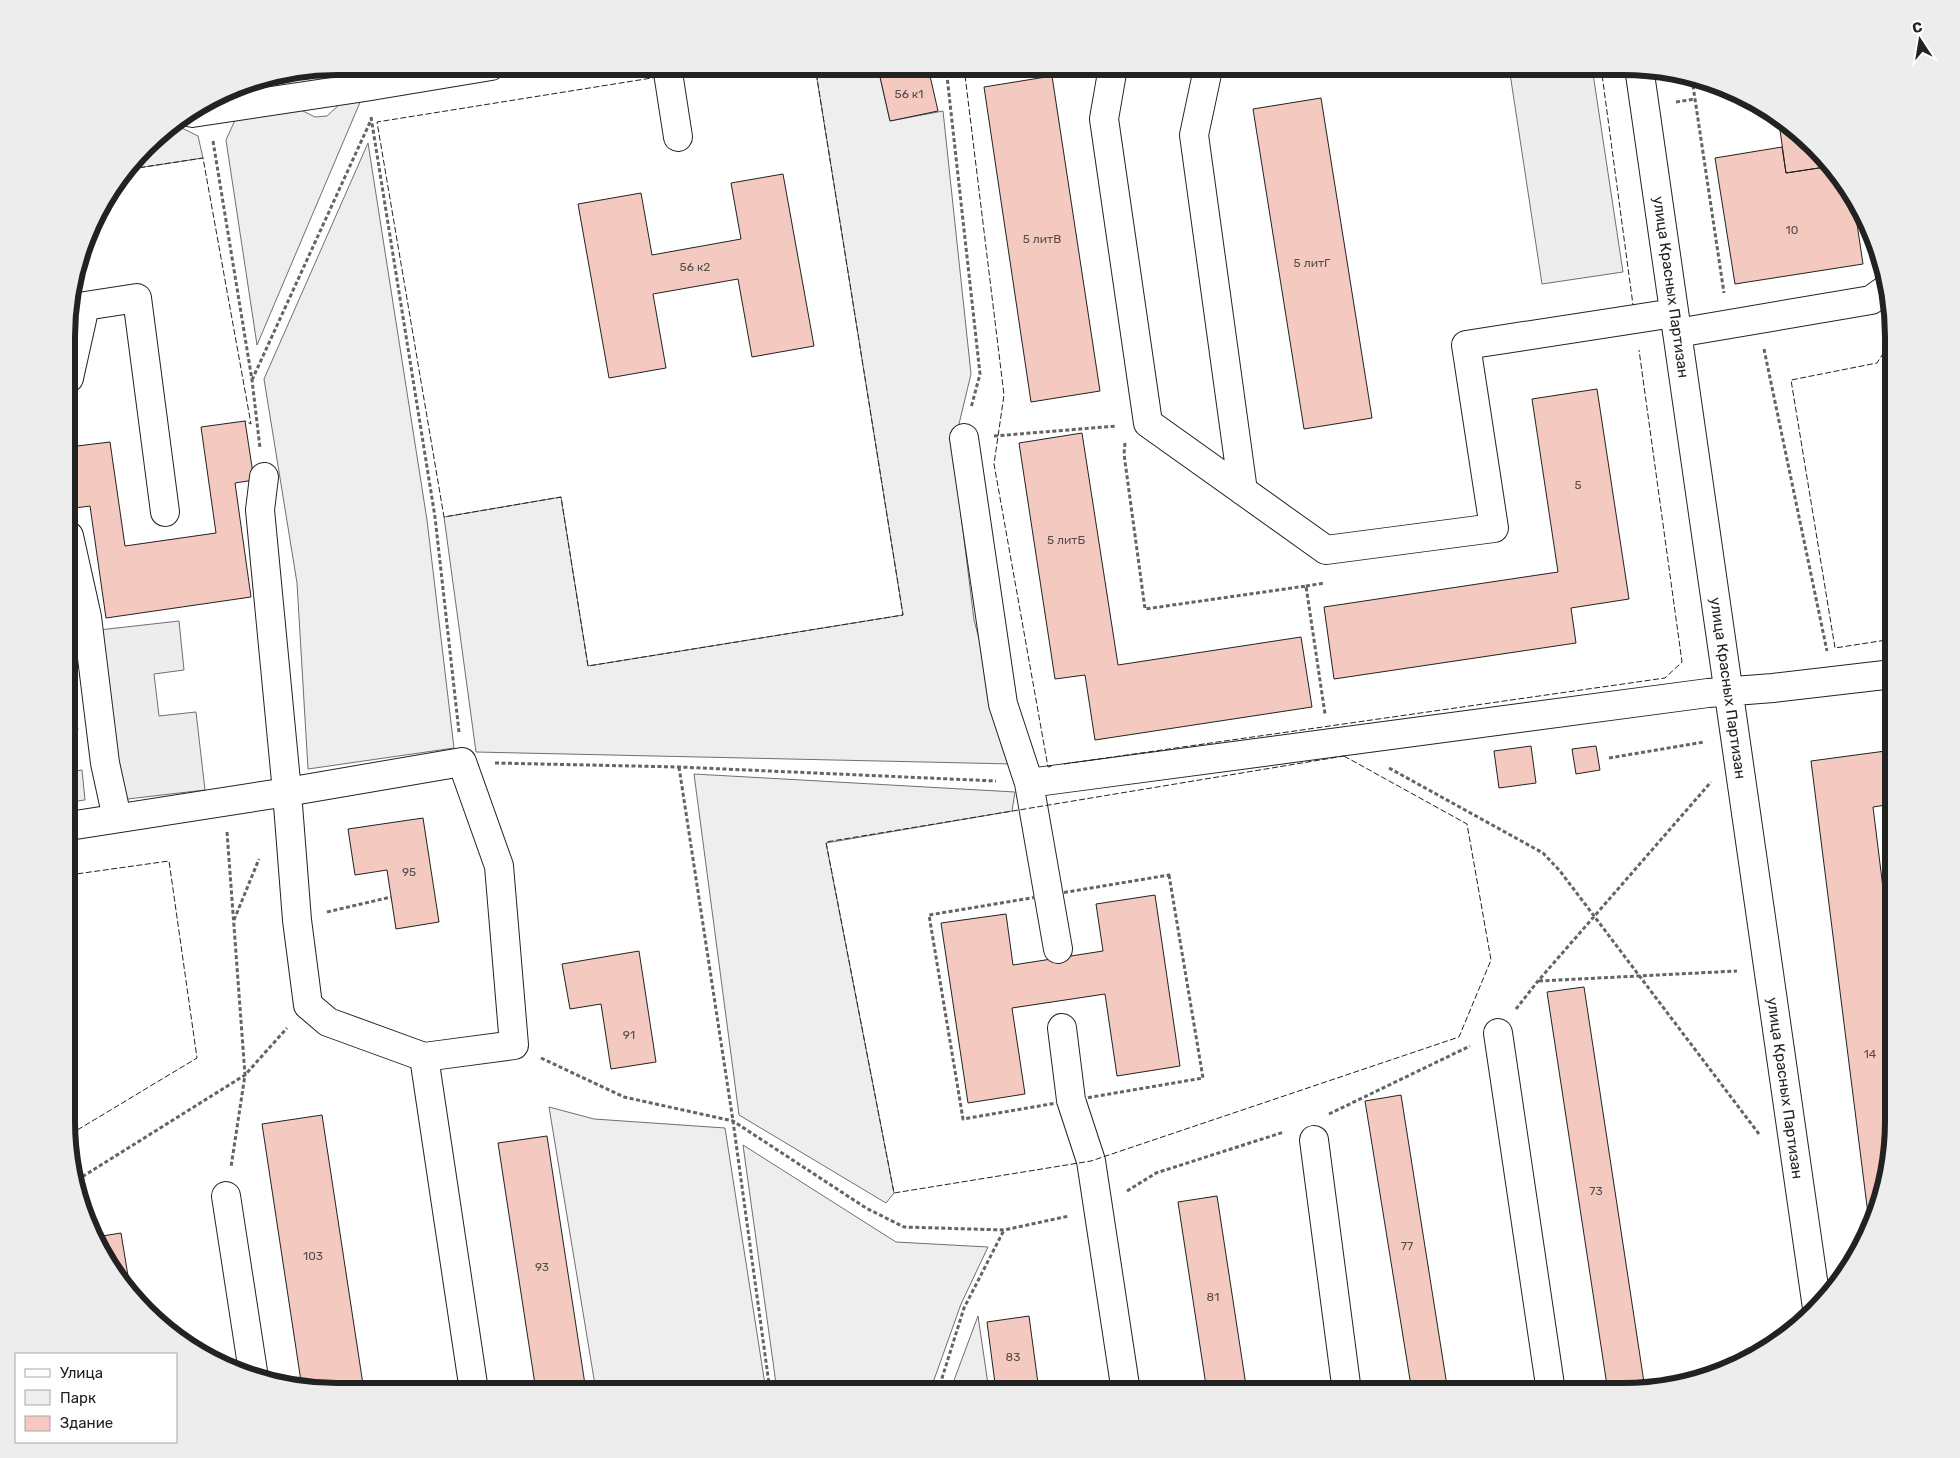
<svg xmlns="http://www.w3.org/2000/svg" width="1960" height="1458" viewBox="0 0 1960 1458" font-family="Rubik,sans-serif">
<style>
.green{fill:#eee;stroke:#6f6f6f}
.parking{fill:#ededed;stroke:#6f6f6f}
.building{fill:#f3c9c0;stroke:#222}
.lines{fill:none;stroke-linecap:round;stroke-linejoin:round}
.minor-casing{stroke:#222;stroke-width:30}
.path{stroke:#646464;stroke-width:3;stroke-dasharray:4 2.5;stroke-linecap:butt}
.minor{stroke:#fff;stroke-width:28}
.fence{stroke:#222;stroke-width:1;stroke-dasharray:6 2.5;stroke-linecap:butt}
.labels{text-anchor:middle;stroke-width:4;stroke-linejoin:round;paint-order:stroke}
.number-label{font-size:12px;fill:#564c4a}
.street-label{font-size:15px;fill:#222;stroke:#fff}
.rim{fill:none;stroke:#222;stroke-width:6}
</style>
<rect width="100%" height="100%" fill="#fff"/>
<path class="green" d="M 815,66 L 928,67 L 880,77 L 890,121 L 943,111 L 971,374 L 953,449 L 974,620 L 1013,764 L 476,752 L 444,517 L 561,497 L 588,666 L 903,615 Z
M 361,100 L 257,345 L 226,140 L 236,118 L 297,108 L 315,117 L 327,116 L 340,104 Z
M 182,128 L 198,136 L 203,158 L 131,169 L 158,134 Z
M 368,143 L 427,520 L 454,748 L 308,769 L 297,583 L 264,379 Z
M 69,676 L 78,730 L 69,731 Z
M 694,774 L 1015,792 L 1012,811 L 826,843 L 894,1193 L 886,1203 L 739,1115 Z
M 549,1107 L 594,1119 L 725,1128 L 766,1391 L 596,1391 Z
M 743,1145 L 896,1242 L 988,1247 L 961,1304 L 930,1391 L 777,1391 Z
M 978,1316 L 989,1391 L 950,1391 Z"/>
<path class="parking" d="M 1509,67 L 1592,67 L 1623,272 L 1542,284 Z
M 179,621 L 184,670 L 154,674 L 159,716 L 196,712 L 205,790 L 119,800 L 99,630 Z
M 82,770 L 85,800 L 69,802 L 69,772 Z"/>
<path class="building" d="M 928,67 L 938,111 L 890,121 L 880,77 Z
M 1052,76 L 1100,391 L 1031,402 L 984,87 Z
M 1721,86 L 1727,87 L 1733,90 L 1723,92 Z
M 1321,98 L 1372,418 L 1304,429 L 1253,109 Z
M 1778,116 L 1788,122 L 1827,159 L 1832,166 L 1786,173 Z
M 1782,147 L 1786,173 L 1832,166 L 1853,197 L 1863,264 L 1735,284 L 1715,158 Z
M 783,174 L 814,346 L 752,357 L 738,279 L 653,294 L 666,368 L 609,378 L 578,204 L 641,193 L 652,255 L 741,239 L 731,183 Z
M 1597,389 L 1629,599 L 1571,608 L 1576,643 L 1334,679 L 1324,607 L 1558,572 L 1532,399 Z
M 245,421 L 254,480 L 235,483 L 251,597 L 106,618 L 90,506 L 75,508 L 69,463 L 69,447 L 110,442 L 125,546 L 216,533 L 201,427 Z
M 1082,433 L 1118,665 L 1301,637 L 1312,707 L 1095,740 L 1085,675 L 1055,679 L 1019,443 Z
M 1531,746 L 1536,783 L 1499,788 L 1494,751 Z
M 1596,746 L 1600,770 L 1576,774 L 1572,749 Z
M 1893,750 L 1893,804 L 1873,807 L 1893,969 L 1893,1139 L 1873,1225 L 1870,1230 L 1811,761 Z
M 423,818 L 439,922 L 396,929 L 387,870 L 355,875 L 348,829 Z
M 1155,895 L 1180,1066 L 1117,1076 L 1105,994 L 1012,1008 L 1025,1094 L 968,1103 L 941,923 L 1006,914 L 1013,965 L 1103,951 L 1096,904 Z
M 639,951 L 656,1062 L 611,1069 L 601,1004 L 570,1009 L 562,964 Z
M 1584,987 L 1645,1389 L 1624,1392 L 1608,1392 L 1547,992 Z
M 1401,1095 L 1448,1392 L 1412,1392 L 1365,1101 Z
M 322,1115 L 364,1391 L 319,1391 L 302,1388 L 262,1124 Z
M 547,1136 L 586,1391 L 536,1391 L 498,1143 Z
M 1217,1196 L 1247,1392 L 1207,1392 L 1178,1202 Z
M 121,1233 L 130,1288 L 102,1256 L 96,1237 Z
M 1029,1316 L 1039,1391 L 996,1391 L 987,1322 Z"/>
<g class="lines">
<g class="minor-casing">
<path id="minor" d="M 667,66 L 678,137
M 1113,67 L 1104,119 L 1148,423 L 1326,550 L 1494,528 L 1466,345 L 1674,313
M 1639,67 L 1817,1308
M 1208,69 L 1194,135 L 1243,491
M 192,113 L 365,87 L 491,66
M 1677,333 L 1871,300 L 1885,290
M 69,378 L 85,306 L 137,298 L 165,512
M 964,438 L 1003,704 L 1029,783 L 1058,949
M 264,477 L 260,510 L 287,792 L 297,920 L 308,1005 L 328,1022 L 424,1057 L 474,1391
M 69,536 L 87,617 L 105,763 L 117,818
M 1029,783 L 1708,693 L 1773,688 L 1893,674
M 69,826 L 287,792 L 462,762 L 499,866 L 514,1045 L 424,1057
M 1062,1028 L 1071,1100 L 1091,1161 L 1126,1392
M 1498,1033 L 1551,1392
M 1314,1140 L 1347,1392
M 226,1196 L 254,1378"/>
</g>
<path class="path" d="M 946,67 L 980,374 L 971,408
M 1692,79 L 1724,293
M 1676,102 L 1695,99
M 371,117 L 435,517 L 459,732
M 213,141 L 252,380 L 260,448
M 1764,349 L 1827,651
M 252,380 L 371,120
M 994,436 L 1117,426
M 1125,443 L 1124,454 L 1145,609 L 1306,586 L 1325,714
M 1306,586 L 1325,583
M 1609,758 L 1704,742
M 495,763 L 679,767 L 996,781
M 679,767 L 733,1121 L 770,1391
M 1389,768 L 1543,853 L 1560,871 L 1759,1134
M 227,832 L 245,1075 L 231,1167
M 1169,875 L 1203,1078 L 963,1119 L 929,915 Z
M 327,912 L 391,897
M 234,920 L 259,859
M 1539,981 L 1737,971
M 1516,1009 L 1538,981 L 1711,782
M 541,1058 L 624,1097 L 733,1121 L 866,1208 L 904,1227 L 1004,1230 L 1069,1216
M 1329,1114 L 1470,1046
M 77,1180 L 245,1075 L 287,1028
M 1127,1191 L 1156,1173 L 1284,1132
M 938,1391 L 964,1308 L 1004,1230"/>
<use href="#minor" class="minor"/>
<path class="fence" d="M 964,67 L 1004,395 L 994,464 L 1048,767 L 1052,766
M 1143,67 L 1143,69 L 1198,67
M 1601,67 L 1633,305
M 678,74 L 723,66
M 658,77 L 377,122 L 444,517 L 561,497 L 588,666 L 903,615 L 815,66
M 131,169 L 203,158 L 251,424 L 245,421
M 1893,338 L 1877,363 L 1791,380 L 1835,648 L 1893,639
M 69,619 L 76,618
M 1344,756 L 1467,824 L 1491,960 L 1459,1037 L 1091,1161 L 894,1193 L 826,842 Z
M 1064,764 L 1665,678 L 1682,662 L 1639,350
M 69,875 L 169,861 L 197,1058 L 69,1135"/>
</g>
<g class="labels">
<g class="number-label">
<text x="909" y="98">56 к1</text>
<text x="1792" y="234">10</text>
<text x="1042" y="243">5 литВ</text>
<text x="1312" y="267">5 литГ</text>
<text x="695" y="271">56 к2</text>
<text x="1578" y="489">5</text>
<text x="1066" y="544">5 литБ</text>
<text x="409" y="876">95</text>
<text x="629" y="1039">91</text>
<text x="1870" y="1058">14</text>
<text x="1596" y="1195">73</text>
<text x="1407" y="1250">77</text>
<text x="313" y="1260">103</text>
<text x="542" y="1271">93</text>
<text x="1213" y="1301">81</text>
<text x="1013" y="1361">83</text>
</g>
<g class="street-label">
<text transform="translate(1671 287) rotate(82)" y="5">улица Красных Партизан</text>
<text transform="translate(1728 688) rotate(82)" y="5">улица Красных Партизан</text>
<text transform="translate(1785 1088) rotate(82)" y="5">улица Красных Партизан</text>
</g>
</g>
<path d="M0 0H1960V1458H0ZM337 75H1623A262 262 0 0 1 1885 337V1121A262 262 0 0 1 1623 1383H337A262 262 0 0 1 75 1121V337A262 262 0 0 1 337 75Z" fill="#ededed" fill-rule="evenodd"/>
<path class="rim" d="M337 75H1623A262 262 0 0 1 1885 337V1121A262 262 0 0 1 1623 1383H337A262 262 0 0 1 75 1121V337A262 262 0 0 1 337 75Z"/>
<rect x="15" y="1353" width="162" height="90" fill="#ffffff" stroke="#a7a7a7"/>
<rect x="25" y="1369" width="25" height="8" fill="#ffffff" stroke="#a7a7a7"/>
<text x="60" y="1378" font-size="15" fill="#222222">Улица</text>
<rect x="25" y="1390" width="25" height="15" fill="#eeeeee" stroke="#a7a7a7"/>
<text x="60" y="1403" font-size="15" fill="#222222">Парк</text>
<rect x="25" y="1416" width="25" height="15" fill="#f3c9c0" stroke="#a7a7a7"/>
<text x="60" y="1428" font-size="15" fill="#222222">Здание</text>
<g transform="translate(1920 40) rotate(348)" stroke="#ffffff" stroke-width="4" paint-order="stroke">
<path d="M0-4L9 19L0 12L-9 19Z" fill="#222222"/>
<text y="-8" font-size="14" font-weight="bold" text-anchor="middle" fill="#222222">С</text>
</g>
</svg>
